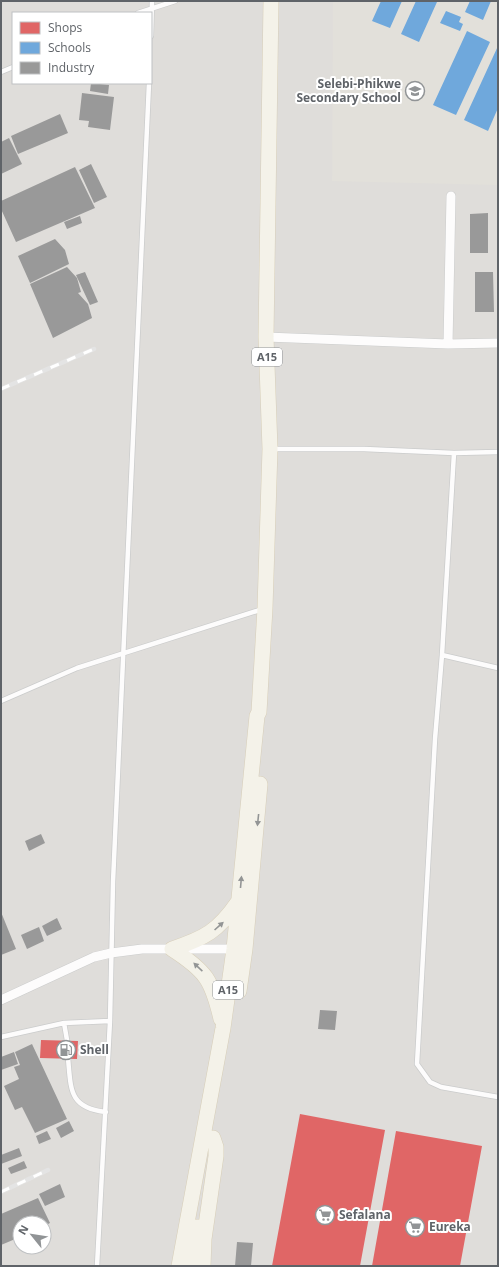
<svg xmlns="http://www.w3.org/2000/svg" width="499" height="1267" viewBox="0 0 499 1267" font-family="'Open Sans',sans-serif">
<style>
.industrial{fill:#dfddda;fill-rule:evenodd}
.education{fill:#e2e0da}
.shops{fill:#e06666}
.schools{fill:#6fa8dc}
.industry{fill:#999}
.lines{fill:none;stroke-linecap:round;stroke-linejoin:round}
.service-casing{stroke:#cbcccc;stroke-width:6}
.minor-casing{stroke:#cbcccc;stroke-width:10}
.primary-casing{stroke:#d7ceb8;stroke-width:16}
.service{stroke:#fdfcfc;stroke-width:4.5}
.minor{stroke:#fdfcfc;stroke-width:9}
.primary{stroke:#f4f2e9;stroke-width:15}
.rail-casing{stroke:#e4e4e4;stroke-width:4.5}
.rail{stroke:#fff;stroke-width:3;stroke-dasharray:9;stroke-linecap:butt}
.oneway{fill:#939595}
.labels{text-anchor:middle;stroke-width:4;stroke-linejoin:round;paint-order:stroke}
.shield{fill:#fff;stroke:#8f9295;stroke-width:1}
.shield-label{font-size:11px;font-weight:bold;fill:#5f6368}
.poi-label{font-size:12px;font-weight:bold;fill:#5f6368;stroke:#fff;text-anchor:start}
</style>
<rect width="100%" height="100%" fill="#efeeea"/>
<path class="industrial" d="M 1,1 L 498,1 L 498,1266 L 1,1266 ZM 13,13 L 151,13 L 151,83 L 13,83 ZM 20,1223 L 44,1223 L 44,1247 L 20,1247 Z"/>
<path class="education" d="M 333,1 L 498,1 L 498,185 L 332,181 Z"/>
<path class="shops" d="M 41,1040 L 78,1041 L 77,1059 L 40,1058 Z
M 300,1114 L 385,1130 L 360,1266 L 272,1266 Z
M 396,1131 L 482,1146 L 460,1266 L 372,1266 Z"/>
<path class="schools" d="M 381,1 L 402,1 L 390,28 L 372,21 Z
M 416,1 L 437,2 L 419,42 L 401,34 Z
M 470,1 L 491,1 L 483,20 L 465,12 Z
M 446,11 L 461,17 L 459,22 L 463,24 L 460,31 L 440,23 Z
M 467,31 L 490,42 L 456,115 L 433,105 Z
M 498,46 L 498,108 L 488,131 L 464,120 Z"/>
<path class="industry" d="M 91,83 L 109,85 L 108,94 L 90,91 Z
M 82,93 L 114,97 L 110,130 L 88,127 L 89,121 L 79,120 Z
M 60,114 L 68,133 L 18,154 L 11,136 Z
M 9,138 L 22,164 L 1,174 L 1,142 Z
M 91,164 L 107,197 L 94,203 L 79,170 Z
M 75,167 L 95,208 L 16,242 L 1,209 L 1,201 Z
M 488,213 L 488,253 L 470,253 L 470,214 Z
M 80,216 L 82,223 L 67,229 L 64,222 Z
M 55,239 L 65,250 L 69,264 L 30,283 L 18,256 Z
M 67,267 L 77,278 L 81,292 L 78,293 L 88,304 L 92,318 L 53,338 L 30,284 Z
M 85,272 L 98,302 L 90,305 L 76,275 Z
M 475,272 L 493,272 L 494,312 L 475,312 Z
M 41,834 L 45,843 L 29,851 L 25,841 Z
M 1,912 L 16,949 L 1,955 Z
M 57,918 L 62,929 L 47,936 L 42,926 Z
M 39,927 L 44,941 L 27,949 L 21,935 Z
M 320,1010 L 337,1011 L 335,1030 L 318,1029 Z
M 32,1044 L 67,1119 L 35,1133 L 22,1107 L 15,1110 L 4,1086 L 19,1079 L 14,1067 L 20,1065 L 15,1052 Z
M 14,1052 L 18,1064 L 1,1070 L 1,1057 Z
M 69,1121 L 74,1131 L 61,1138 L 56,1128 Z
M 47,1131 L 51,1139 L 39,1144 L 36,1136 Z
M 19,1148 L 22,1156 L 1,1164 L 1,1155 Z
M 24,1161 L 27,1168 L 11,1174 L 8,1168 Z
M 60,1184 L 65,1197 L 45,1206 L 39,1194 Z
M 38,1198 L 50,1223 L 44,1226 L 44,1223 L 20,1223 L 20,1237 L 1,1245 L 1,1214 Z
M 237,1242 L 253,1243 L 251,1266 L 235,1266 Z"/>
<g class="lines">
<g class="service-casing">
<path id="service" d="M 138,13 L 175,1
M 151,36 L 152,1
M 1,72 L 13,67
M 272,449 L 364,449 L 454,453 L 498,452
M 454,453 L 442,655 L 435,739 L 417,1064 L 430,1082 L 441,1087 L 498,1097
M 442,655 L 498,668
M 1,701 L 77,668 L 263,609
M 64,1023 L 67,1040
M 1,1037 L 64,1023 L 110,1021
M 68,1058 C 71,1090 69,1108 106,1112
M 97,1266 L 110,1021 L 113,882 L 149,83"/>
</g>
<g class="minor-casing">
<path id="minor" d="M 266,337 L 448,344 L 498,343
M 448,344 L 451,196
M 1,1000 L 94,957 L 111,953 L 142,949 L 237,949"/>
</g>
<g class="primary-casing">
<path id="primary" d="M 172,949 C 206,971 212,980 221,1019
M 172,949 C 205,938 218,931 238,902
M 239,991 L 245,949 L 260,784
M 179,1266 L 223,1028 L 234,949 L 257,716 L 259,712 L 265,608 L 270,449 L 266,337 L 271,1
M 190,1266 L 197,1227
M 203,1266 L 204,1239 L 216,1156 L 216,1147 L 213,1138"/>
</g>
<use href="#service" class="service"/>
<use href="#minor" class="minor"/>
<use href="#primary" class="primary"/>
<g class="rail-casing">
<path id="rail" d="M 1,389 L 94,349
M 1,1192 L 48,1170"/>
</g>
<use href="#rail" class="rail"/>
</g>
<defs><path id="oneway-solid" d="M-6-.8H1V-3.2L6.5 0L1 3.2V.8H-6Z"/></defs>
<g class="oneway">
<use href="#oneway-solid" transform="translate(258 820) rotate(96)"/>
<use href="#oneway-solid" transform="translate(241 882) rotate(-85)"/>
<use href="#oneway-solid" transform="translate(219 926) rotate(-42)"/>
<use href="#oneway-solid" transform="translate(198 967) rotate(-137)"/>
</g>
<defs>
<g id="school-ring" transform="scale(1)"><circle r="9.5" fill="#fff" stroke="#919496" stroke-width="1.5"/><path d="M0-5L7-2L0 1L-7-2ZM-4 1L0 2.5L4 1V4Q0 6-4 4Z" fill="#919496"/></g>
<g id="fuel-ring" transform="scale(1)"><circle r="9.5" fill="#fff" stroke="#919496" stroke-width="1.5"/><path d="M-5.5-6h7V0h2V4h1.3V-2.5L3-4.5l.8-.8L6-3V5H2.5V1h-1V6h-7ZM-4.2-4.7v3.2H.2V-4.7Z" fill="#919496"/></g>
<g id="supermarket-ring" transform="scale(1)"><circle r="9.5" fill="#fff" stroke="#919496" stroke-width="1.5"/><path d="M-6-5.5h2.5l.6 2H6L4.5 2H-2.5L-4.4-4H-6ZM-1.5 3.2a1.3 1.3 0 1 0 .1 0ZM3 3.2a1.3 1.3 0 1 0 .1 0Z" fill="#919496"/></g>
</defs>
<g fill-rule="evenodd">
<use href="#school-ring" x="415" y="91"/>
<use href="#fuel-ring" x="66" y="1050"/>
<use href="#supermarket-ring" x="325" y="1215"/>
<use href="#supermarket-ring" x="415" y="1227"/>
</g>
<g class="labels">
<g class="shield">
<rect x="252" y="348" width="30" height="18" rx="3"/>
<rect x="213" y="981" width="30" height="18" rx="3"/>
</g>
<g class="shield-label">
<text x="267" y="361">A15</text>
<text x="228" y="994">A15</text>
</g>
<g class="poi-label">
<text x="401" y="88" text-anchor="end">Selebi-Phikwe<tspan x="401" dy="14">Secondary School</tspan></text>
<text x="80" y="1054">Shell</text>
<text x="339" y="1219">Sefalana</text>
<text x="429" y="1231">Eureka</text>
</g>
</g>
<rect width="499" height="1267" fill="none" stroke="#5f6368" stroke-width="4"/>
<rect x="12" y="12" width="140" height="72" fill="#ffffff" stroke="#bfc1c3"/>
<rect x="20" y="22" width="20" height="12" fill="#e06666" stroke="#bfc1c3"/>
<text x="48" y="32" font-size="12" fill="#5f6368">Shops</text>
<rect x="20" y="42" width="20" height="12" fill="#6fa8dc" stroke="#bfc1c3"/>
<text x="48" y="52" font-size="12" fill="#5f6368">Schools</text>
<rect x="20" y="62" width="20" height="12" fill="#999999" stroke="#bfc1c3"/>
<text x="48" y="72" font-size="12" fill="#5f6368">Industry</text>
<g transform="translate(32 1235) rotate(300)"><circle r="19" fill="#ffffff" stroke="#bfc1c3"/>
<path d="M0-3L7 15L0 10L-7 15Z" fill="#919496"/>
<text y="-6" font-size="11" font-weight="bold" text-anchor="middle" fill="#5f6368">N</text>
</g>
</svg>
